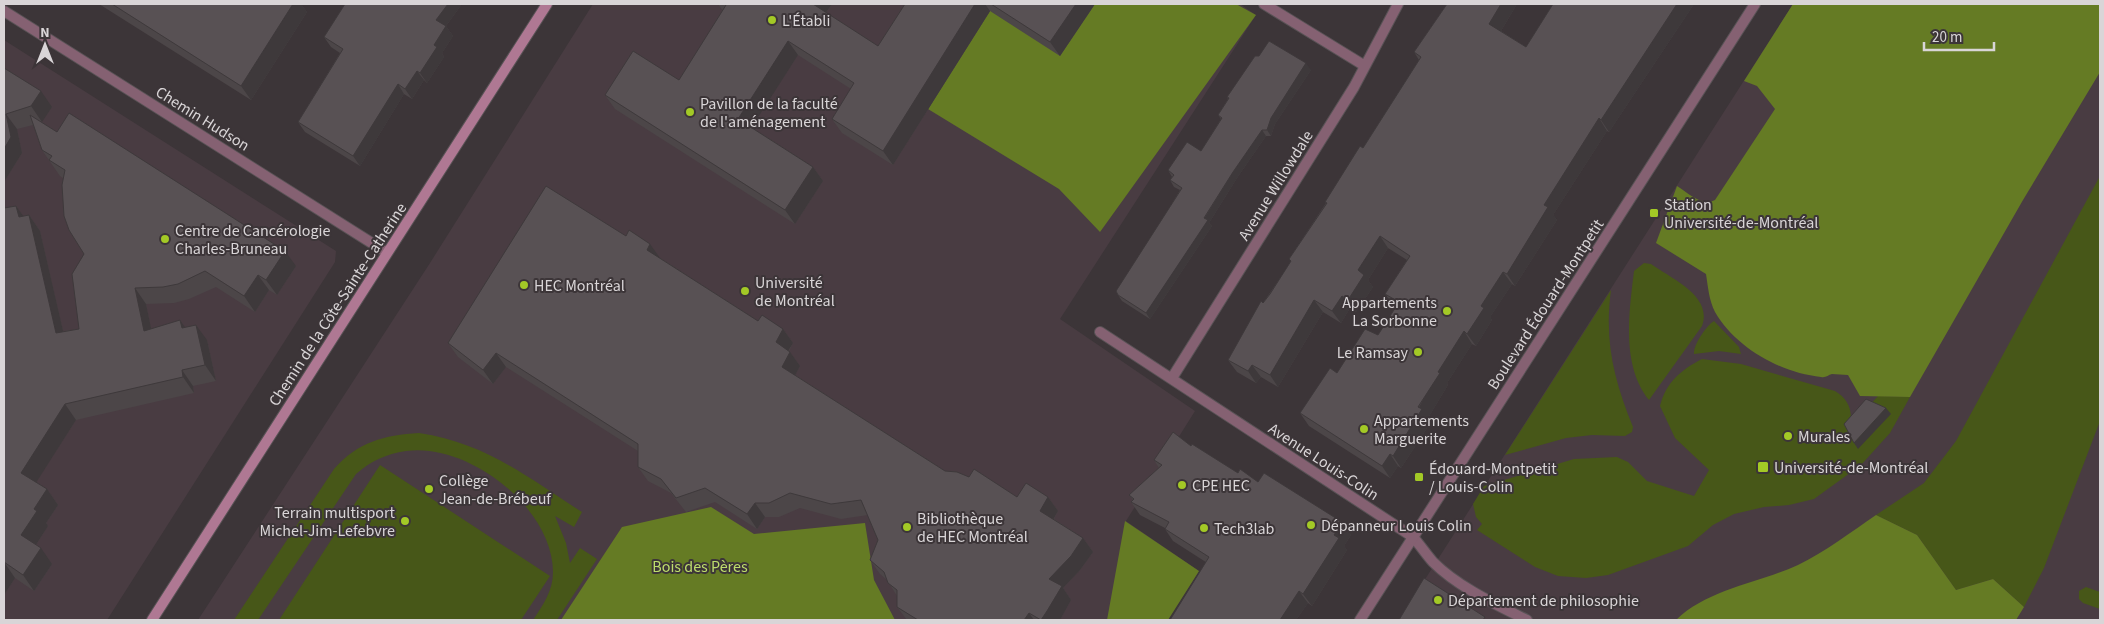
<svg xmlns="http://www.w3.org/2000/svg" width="2104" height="624" viewBox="0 0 2104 624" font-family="'Source Sans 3',sans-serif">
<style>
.built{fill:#493c42}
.green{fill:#475718}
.forest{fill:#657b24}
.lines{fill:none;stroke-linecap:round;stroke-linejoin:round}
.minor-casing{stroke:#585255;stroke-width:12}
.tertiary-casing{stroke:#585255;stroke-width:12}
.secondary-casing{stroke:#585255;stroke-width:12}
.minor{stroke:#856172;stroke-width:10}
.tertiary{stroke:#856172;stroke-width:10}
.secondary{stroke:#af7893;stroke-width:10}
.wall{fill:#4c4648}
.shaded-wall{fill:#3e393b}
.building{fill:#585154;stroke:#3e393b}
.poi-dot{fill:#a3c926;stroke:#3c3538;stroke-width:2}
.labels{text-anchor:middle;stroke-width:4;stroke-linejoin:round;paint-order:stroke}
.poi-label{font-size:16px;fill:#d9d5d7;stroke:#3c3538;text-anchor:start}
.street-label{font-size:16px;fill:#d9d5d7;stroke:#3c3538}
.park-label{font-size:16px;fill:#bddd6c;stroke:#3c3538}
</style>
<rect width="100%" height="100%" fill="#3c3538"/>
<path class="built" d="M 593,4 L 1240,4 L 1256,15 L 1060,319 L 1195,411 L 1126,521 L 1199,571 L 1168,620 L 198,620 L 430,263 Z
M 1793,4 L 2100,4 L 2100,620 L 1399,620 Z
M 4,40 L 336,251 L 335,262 L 107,620 L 4,620 Z"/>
<path class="green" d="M 2100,176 L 2100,421 L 2044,568 L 2024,607 L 1993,579 L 1956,590 L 1917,535 L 1876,515 L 1924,483 L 1956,441 Z
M 1644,263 L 1651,264 C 1672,279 1713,296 1702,326 L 1649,400 C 1621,365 1629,313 1634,271 Z
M 1611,290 C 1604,341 1614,380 1633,427 L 1632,432 L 1625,436 L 1592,435 L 1566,438 L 1505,455 Z
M 1714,321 L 1739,347 L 1741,354 L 1719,351 L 1694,354 C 1693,345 1707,325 1714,321 Z
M 1702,359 L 1741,364 L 1835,391 C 1849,399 1854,413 1849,428 L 1878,396 L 1910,397 L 1890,433 L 1861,465 L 1814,499 L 1789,505 L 1764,507 L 1734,514 L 1713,525 L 1688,546 L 1608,575 L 1586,578 L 1558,576 L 1535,567 L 1477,530 L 1482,524 L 1476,517 L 1473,504 L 1484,486 L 1574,459 L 1617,457 L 1628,462 L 1647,481 L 1694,496 L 1709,470 L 1675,438 L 1660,406 C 1666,382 1681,370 1702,359 Z
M 419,433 C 486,443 527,477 582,512 L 574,527 L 555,516 L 566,543 L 570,563 L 580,548 L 597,559 L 557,620 L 533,620 C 543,605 553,591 553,572 C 553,508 468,442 406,451 C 386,454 371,461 356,474 L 258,620 L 234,620 L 334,469 C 358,442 384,435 419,433 Z
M 380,465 L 550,576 L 521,620 L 279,620 Z
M 2086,587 L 2100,592 L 2100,609 L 2083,603 L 2079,599 L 2079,591 Z"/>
<path class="forest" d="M 1095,4 L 1236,4 L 1256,15 L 1100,232 L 1059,189 L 928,109 L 990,11 Z
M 1793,4 L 2100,4 L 2100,72 L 2023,200 L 1910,397 L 1860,396 L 1848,375 C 1843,375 1837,374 1832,374 C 1828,375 1826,378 1821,377 C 1781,373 1736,348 1715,312 C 1709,300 1708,287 1706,274 L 1656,243 L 1677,186 C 1688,193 1702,207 1715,200 L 1775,109 L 1757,86 L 1744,81 Z
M 711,507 L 754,534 L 865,523 L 874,580 L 895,620 L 561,620 L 622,527 Z
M 1876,515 L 1917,535 L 1956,590 L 1993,579 L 2024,607 L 2016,620 L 1676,620 C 1708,589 1759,583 1798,565 C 1825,552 1851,532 1876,515 Z
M 1125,521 L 1199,571 L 1168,620 L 1107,620 Z"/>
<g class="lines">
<g class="minor-casing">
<path id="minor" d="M 1264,4 L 1365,66
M 4,11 L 386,252
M 1100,332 L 1413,537 C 1420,545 1426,554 1433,562 C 1458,587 1495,604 1527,620
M 1172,378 L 1354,87 L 1398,4"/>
</g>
<g class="tertiary-casing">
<path id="tertiary" d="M 1360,620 L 1755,4"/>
</g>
<g class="secondary-casing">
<path id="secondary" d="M 152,620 L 547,4"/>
</g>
<use href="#minor" class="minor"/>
<use href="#tertiary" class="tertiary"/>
<use href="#secondary" class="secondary"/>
</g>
<path class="wall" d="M 99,4 L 301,4 L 307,12 L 251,100 Z
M 345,4 L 462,4 L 446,26 L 453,36 L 442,53 L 444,57 L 427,83 L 424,80 L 412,99 L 404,94 L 360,166 L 305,132 L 298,122 L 340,53 L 331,47 L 324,37 Z
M 718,4 L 832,4 L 826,13 L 878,46 L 905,4 L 1095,4 L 1060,56 L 990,11 L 893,165 L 842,133 L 832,119 L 851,89 L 798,55 L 751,127 L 813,167 L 823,181 L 795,224 L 615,109 L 605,95 L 679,80 L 723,11 Z
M 1447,4 L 1517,4 L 1501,31 L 1526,47 L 1553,4 L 1694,4 L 1609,132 L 1607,131 L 1553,215 L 1557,220 L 1515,286 L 1512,284 L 1490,317 L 1492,320 L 1476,346 L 1472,344 L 1447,383 L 1448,385 L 1428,418 L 1431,422 L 1401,468 L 1398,466 L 1390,478 L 1309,426 L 1300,413 L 1337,373 L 1378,335 L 1396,307 L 1394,306 L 1385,294 L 1407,260 L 1388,248 L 1368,280 L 1373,287 L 1356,312 L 1350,308 L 1341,323 L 1323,312 L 1278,387 L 1261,377 L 1256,383 L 1237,372 L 1228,360 L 1263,303 L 1291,262 L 1289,259 L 1326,203 L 1325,202 L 1363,148 L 1419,60 L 1414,52 Z
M 4,68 L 52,107 L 41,122 L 57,132 L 296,266 L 277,295 L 269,290 L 255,312 L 216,287 L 189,299 L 174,303 L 146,304 L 151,329 L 185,327 L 207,340 L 216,381 L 193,386 L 194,393 L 76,420 L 36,482 L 47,489 L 58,505 L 46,523 L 48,526 L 36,545 L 52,564 L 34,591 L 15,578 L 4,595 L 4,208 L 16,206 L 23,216 L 29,215 L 40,231 L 63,331 L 79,329 L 84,254 L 63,178 L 60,176 L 42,150 L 33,125 L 17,129 L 22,153 L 4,182 Z
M 1311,70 L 1275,124 L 1271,136 L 1266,136 L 1237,178 L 1209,223 L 1212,226 L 1150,319 L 1122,301 L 1118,295 L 1180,190 L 1174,187 L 1170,180 L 1172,177 L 1168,170 L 1201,151 L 1221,119 L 1218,115 L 1228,99 L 1227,97 Z
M 626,236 L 758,321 L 783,329 L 793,343 L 789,351 L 800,366 L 795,375 L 945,471 L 1017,497 L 1048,497 L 1058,511 L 1054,519 L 1083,538 L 1093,552 L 1080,570 L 1063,588 L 1071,600 L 1060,620 L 907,620 L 897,607 L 897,596 L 887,580 L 880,574 L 870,560 L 878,540 L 868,515 L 841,519 L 800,508 L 779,517 L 765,517 L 757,529 L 715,502 L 686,512 L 671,493 L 648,481 L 638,467 L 638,451 L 506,367 L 493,384 L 458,357 L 448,343 Z
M 1191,446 L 1238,473 L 1258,482 L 1342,522 L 1351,535 L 1344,546 L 1347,550 L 1312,606 L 1308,603 L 1296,620 L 1173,541 L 1165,529 L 1165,528 L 1140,515 L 1131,502 L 1133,500 L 1129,495 L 1159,468 L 1154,460 Z"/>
<path class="shaded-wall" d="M 293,4 L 301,4 L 307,12 L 251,100 L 241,86 Z
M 448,4 L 462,4 L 443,30 L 436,20 Z
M 812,4 L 832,4 L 822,18 Z
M 975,4 L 985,4 L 990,11 L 893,165 L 883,151 Z
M 1076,4 L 1095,4 L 1060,56 L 1050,42 Z
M 1501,4 L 1517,4 L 1498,36 L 1489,24 Z
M 1677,4 L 1694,4 L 1609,132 L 1601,120 Z
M 446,26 L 453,36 L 442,53 L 444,57 L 427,83 L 420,73 L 434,45 Z
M 788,41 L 798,55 L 748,133 L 738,119 Z
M 1306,63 L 1311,70 L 1275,124 L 1271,136 L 1267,130 L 1271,118 Z
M 417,71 L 424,80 L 412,99 L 405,89 Z
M 398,84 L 404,94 L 360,166 L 353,156 Z
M 41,91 L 52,107 L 42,122 L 31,106 Z
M 6,114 L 17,129 L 22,153 L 4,182 L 4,149 Z
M 1599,118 L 1607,131 L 1553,215 L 1557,220 L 1515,286 L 1507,274 L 1544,205 Z
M 1262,130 L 1266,136 L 1237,178 L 1209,223 L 1212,226 L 1150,319 L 1146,313 L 1233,172 Z
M 813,167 L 823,181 L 795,224 L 785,210 Z
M 16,206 L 27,221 L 19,217 Z
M 29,215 L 40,231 L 67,348 L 56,333 Z
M 1380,236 L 1388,248 L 1368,280 L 1373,287 L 1356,312 L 1348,300 L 1358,270 Z
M 650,244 L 660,258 L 657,264 L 647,250 Z
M 285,251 L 296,266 L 277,295 L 266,280 Z
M 1503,272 L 1512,284 L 1490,317 L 1492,320 L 1476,346 L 1467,334 L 1481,306 Z
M 258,275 L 269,290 L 255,312 L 244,296 Z
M 135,288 L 146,304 L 155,347 L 144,331 Z
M 1342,296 L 1350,308 L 1341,323 L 1332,311 Z
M 1314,300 L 1323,312 L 1278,387 L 1270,375 Z
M 180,320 L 191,336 L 182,328 Z
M 196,325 L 207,340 L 216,381 L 205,365 Z
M 783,329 L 793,343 L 785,356 L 776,342 Z
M 1464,331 L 1472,344 L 1447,383 L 1448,385 L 1428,418 L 1431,422 L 1401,468 L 1393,456 L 1438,372 Z
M 790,352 L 800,366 L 792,381 L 782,367 Z
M 496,353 L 506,367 L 493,384 L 483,370 Z
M 1252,365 L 1261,377 L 1256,383 L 1248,371 Z
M 182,370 L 193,386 L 194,393 L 183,377 Z
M 65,404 L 76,420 L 32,489 L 21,473 Z
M 1886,408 L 1891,414 L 1858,449 L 1854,443 Z
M 1390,454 L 1398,466 L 1390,478 L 1382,466 Z
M 47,489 L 58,505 L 46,523 L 48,526 L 32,551 L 21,535 L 34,509 Z
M 1048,497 L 1058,511 L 1050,525 L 1040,511 Z
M 755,503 L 765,517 L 757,529 L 747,514 Z
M 1342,522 L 1351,535 L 1344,546 L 1347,550 L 1312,606 L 1303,594 L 1334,535 Z
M 1083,538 L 1093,552 L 1080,570 L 1063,588 L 1071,600 L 1060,620 L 1041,620 L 1049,579 Z
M 41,548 L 52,564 L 34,591 L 23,575 Z
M 4,562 L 15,578 L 4,595 Z
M 1299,591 L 1308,603 L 1296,620 L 1280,620 Z
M 1029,613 L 1034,620 L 1024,620 Z"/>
<path class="building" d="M 112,4 L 293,4 L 241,86 Z
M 345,4 L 448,4 L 436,20 L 446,26 L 434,45 L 437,47 L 420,73 L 417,71 L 405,89 L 398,84 L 353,156 L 298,122 L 343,49 L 324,37 Z
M 724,4 L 813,4 L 878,46 L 905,4 L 975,4 L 883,151 L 832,119 L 854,83 L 788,41 L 738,119 L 813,167 L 785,210 L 605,95 L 633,51 L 679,80 L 726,5 Z
M 991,4 L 1076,4 L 1050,42 Z
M 1447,4 L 1501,4 L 1489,24 L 1526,47 L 1553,4 L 1677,4 L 1601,120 L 1599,118 L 1544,205 L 1548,207 L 1507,274 L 1503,272 L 1481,306 L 1484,308 L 1467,334 L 1464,331 L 1438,372 L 1440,373 L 1418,407 L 1422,409 L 1393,456 L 1390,454 L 1382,466 L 1300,413 L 1330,368 L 1337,373 L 1365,329 L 1378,335 L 1399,302 L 1385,294 L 1410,256 L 1380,236 L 1358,270 L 1364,275 L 1348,300 L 1342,296 L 1332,311 L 1314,300 L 1270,375 L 1252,365 L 1248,371 L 1228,360 L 1261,301 L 1263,303 L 1270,294 L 1291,261 L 1289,259 L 1327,203 L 1325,202 L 1360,146 L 1363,148 L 1421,57 L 1414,52 Z
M 1269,41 L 1306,63 L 1271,118 L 1267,130 L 1262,130 L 1233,172 L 1204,218 L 1208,220 L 1146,313 L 1118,295 L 1116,291 L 1182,188 L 1170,180 L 1174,175 L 1168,170 L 1187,142 L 1201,151 L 1222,118 L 1218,115 L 1229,98 L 1227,97 L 1255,56 L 1259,56 Z
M 4,68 L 41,91 L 31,106 L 6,114 L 11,137 L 4,149 Z
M 69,113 L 285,251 L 266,280 L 258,275 L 244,296 L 205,271 L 178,284 L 163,287 L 135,288 L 144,331 L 180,320 L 182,328 L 196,325 L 205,365 L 182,370 L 183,377 L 65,404 L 21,473 L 47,489 L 34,509 L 37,511 L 21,535 L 41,548 L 23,575 L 4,562 L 4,208 L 16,206 L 19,217 L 29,215 L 56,333 L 79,329 L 72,274 L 84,254 L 69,230 L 64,216 L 62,185 L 65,170 L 49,160 L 52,156 L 42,150 L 30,115 L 57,132 Z
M 546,186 L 626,236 L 629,230 L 650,244 L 647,250 L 758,321 L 762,315 L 783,329 L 776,342 L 790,352 L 782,367 L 945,471 L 957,472 L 969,477 L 974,469 L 1017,497 L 1026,483 L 1048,497 L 1040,511 L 1083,538 L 1071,556 L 1049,579 L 1062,586 L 1047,611 L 1041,620 L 1029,613 L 1024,620 L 918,620 L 897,607 L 897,590 L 888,583 L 884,572 L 870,560 L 878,540 L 861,500 L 831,504 L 790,493 L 769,503 L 755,503 L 747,514 L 705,488 L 676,498 L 661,479 L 638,467 L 638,444 L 496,353 L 483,370 L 448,343 Z
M 1866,399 L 1886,408 L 1854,443 L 1844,424 Z
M 1173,432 L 1191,446 L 1192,444 L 1238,473 L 1240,469 L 1258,482 L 1264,473 L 1342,522 L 1334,535 L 1339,538 L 1303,594 L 1299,591 L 1280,620 L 1170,620 L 1209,557 L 1165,529 L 1169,522 L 1131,502 L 1134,499 L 1129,495 L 1162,465 L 1154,460 Z
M 1424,578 L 1485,617 L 1483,620 L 1399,620 Z"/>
<g class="poi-dot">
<circle cx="772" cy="20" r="5"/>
<circle cx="690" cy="112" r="5"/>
<rect x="1649" y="208" width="10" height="10" rx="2.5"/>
<circle cx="165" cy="239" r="5"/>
<circle cx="524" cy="285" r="5"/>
<circle cx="745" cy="291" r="5"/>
<circle cx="1447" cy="311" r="5"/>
<circle cx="1418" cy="352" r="5"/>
<circle cx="1364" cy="429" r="5"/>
<circle cx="1788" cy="436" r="5"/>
<rect x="1757" y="461" width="12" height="12" rx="2.5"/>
<rect x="1414" y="472" width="10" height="10" rx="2.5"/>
<circle cx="1182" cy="485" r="5"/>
<circle cx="429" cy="489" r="5"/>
<circle cx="405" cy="521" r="5"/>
<circle cx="1311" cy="525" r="5"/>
<circle cx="907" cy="527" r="5"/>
<circle cx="1204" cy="528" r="5"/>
<circle cx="1438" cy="600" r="5"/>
</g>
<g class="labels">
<g class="poi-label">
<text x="782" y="26">L'Établi</text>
<text x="700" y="109">Pavillon de la faculté<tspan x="700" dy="18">de l'aménagement</tspan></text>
<text x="1664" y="210">Station<tspan x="1664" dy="18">Université-de-Montréal</tspan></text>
<text x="175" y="236">Centre de Cancérologie<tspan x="175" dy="18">Charles-Bruneau</tspan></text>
<text x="755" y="288">Université<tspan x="755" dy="18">de Montréal</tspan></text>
<text x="534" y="291">HEC Montréal</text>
<text x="1437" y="308" text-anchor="end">Appartements<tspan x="1437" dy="18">La Sorbonne</tspan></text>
<text x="1408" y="358" text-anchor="end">Le Ramsay</text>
<text x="1374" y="426">Appartements<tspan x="1374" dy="18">Marguerite</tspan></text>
<text x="1798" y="442">Murales</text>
<text x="1774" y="473">Université-de-Montréal</text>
<text x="1429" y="474">Édouard-Montpetit<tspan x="1429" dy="18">/ Louis-Colin</tspan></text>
<text x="439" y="486">Collège<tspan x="439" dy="18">Jean-de-Brébeuf</tspan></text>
<text x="1192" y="491">CPE HEC</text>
<text x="395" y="518" text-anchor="end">Terrain multisport<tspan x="395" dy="18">Michel-Jim-Lefebvre</tspan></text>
<text x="917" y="524">Bibliothèque<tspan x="917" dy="18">de HEC Montréal</tspan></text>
<text x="1321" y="531">Dépanneur Louis Colin</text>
<text x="1214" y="534">Tech3lab</text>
<text x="1448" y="606">Département de philosophie</text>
</g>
<g class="street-label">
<text transform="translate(203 118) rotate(32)" y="6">Chemin Hudson</text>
<text transform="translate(1275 185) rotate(-58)" y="6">Avenue Willowdale</text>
<text transform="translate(337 304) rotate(-57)" y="6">Chemin de la Côte-Sainte-Catherine</text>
<text transform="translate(1545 304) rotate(-57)" y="6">Boulevard Édouard-Montpetit</text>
<text transform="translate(1324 461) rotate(33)" y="6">Avenue Louis-Colin</text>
</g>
<g class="park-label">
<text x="700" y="572">Bois des Pères</text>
</g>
</g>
<rect width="2104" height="624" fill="none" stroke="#d9d5d7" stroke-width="10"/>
<g transform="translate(45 45)" stroke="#3c3538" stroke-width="4" paint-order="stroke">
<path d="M0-4L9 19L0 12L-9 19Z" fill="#d9d5d7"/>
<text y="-8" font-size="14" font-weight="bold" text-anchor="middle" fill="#d9d5d7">N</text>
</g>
<path d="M1924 42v8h70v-8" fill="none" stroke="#d9d5d7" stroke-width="2.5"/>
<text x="1932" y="42" font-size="15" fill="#d9d5d7" stroke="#3c3538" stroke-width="4" paint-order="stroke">20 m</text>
</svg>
